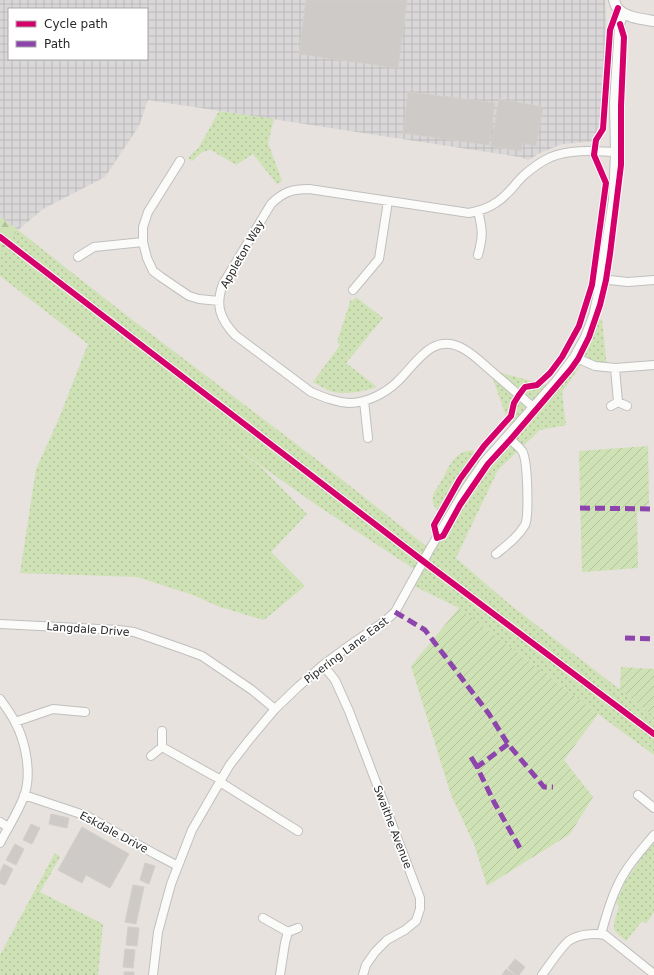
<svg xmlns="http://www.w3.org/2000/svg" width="654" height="975" viewBox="0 0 654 975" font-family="'DejaVu Sans',sans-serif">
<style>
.industrial{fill:url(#industrial-grid);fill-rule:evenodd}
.forest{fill:url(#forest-firs)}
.park{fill:url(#park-dots)}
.garden{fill:url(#garden-furrows)}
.building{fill:#cecac7;stroke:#d2cec9}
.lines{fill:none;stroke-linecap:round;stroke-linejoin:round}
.minor-casing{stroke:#c0bfbf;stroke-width:10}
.tertiary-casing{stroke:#c0bfbf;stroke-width:12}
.minor{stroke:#fbfbfa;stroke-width:8}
.tertiary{stroke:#fbfbfa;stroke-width:10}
.quiet{stroke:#8e44ad;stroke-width:5;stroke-dasharray:10 5;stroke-linecap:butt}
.cycleway-casing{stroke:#fff;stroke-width:8}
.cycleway{stroke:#d6006c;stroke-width:6}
.labels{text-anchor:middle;stroke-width:3.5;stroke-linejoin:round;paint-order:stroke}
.street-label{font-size:11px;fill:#282828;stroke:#fff}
</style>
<defs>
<pattern id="industrial-grid" width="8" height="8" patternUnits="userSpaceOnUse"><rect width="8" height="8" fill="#dad7d9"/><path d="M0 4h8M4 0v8" fill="none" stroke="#bbb9ba"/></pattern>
<pattern id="forest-firs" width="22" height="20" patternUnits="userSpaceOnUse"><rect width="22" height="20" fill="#cee2b5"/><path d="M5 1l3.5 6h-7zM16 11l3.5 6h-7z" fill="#b1c29c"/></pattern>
<pattern id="park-dots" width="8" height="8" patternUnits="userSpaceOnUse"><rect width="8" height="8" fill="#cee2b5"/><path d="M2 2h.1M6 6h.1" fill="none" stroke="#b1c29c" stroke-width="1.8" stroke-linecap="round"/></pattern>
<pattern id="garden-furrows" width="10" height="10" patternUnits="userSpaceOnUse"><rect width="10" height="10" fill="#cee2b5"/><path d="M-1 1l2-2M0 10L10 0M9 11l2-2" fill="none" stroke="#b1c29c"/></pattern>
</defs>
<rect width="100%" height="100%" fill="#e7e2dd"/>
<path class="industrial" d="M 0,0 L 605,0 L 606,20 L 599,141 L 562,144 L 540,153 L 528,160 L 520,157 L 148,100 L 139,126 L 105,177 L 43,209 L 18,230 L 0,217 ZM 9,9 L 147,9 L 147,59 L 9,59 Z"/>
<path class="forest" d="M 0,217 L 18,230 L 0,253 Z"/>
<path class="park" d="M 219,111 L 274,119 L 268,143 L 282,181 L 277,184 L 253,154 L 236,165 L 211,150 C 203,150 198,155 193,161 L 188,158 L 199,147 Z
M 18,230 L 122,312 L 312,456 L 430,549 L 448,518 C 443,514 434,509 433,503 C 431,494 438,487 442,480 C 447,470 452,458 463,452 C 465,451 469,451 472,450 L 484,462 L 511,431 L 490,370 L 551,386 L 556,381 L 593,316 L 602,320 L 607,367 L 583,362 L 562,392 L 566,425 L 540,430 L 498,470 L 456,558 L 508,603 L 654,716 L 654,755 L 598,714 L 459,608 L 410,584 L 417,571 L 315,504 L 206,427 L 261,467 L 307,514 L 271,552 L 305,586 L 264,620 L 220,607 L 193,595 L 137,577 L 20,573 L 36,469 L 57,423 L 88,344 L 0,276 L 0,253 Z
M 356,297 L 383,318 L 346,363 L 377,387 C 363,391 348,395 333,392 C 326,390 319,385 313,382 L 340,345 L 337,342 L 351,299 L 353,301 Z
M 654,843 L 654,912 L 646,924 L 642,921 L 626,941 C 623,938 618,935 616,932 C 611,925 617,914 619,906 L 616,903 L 626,880 L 648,849 Z
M 55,853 L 60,857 L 40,892 L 103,924 L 98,975 L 0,975 L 0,955 Z"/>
<path class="garden" d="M 648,446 L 649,504 L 637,512 L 638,568 L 582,572 L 579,451 Z
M 459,608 L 598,714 L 564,760 L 593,797 L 570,834 L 487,886 L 474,844 L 451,795 L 411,666 Z
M 621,667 L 654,669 L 654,716 L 620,690 Z"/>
<path class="building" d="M 306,0 L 407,0 L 398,68 L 299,54 Z
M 408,92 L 495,103 L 489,145 L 403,133 Z
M 499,99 L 543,107 L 536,146 L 522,143 L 521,151 L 491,146 Z
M 51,814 L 69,818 L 67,828 L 49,824 Z
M 31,824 L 40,828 L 32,844 L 23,840 Z
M 82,827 L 129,854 L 110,888 L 86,875 L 82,883 L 58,870 Z
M 15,844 L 24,849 L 16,865 L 6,860 Z
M 145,863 L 155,866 L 149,884 L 140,880 Z
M 4,864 L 13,869 L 5,885 L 0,883 L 0,872 Z
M 133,885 L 144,887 L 136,924 L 125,922 Z
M 128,927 L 139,928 L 137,946 L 126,945 Z
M 125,949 L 135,950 L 133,968 L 123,967 Z
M 515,959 L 525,967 L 519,975 L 516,975 L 508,968 Z
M 506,969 L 515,975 L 502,975 Z
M 124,972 L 134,972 L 134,975 L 124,975 Z"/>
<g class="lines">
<g class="minor-casing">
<path id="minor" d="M 180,161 L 148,212 L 143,227 L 143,242 L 147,258 L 153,271 L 161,277 L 189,296 L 199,299 L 219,301
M 478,255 C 483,236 483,231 478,211
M 78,257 L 94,247 L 143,242
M 600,279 L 628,282 L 654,280
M 353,290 L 379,259 L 388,201
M 574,357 L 595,366 L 615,368 L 654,365
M 615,368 L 618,402
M 364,401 L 368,438
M 611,406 L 618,402 L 627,406
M 533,407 C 518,394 504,382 489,369 C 481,362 472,353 462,348 C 432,332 416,364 398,381 C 386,393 367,403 349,403 C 335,402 323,397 311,392 L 235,335 C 220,319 215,305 223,284 L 271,204 C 283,192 292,189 309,189 L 469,213 C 479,211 489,208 497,202 C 508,195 514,185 523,176 C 531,169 542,161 551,157 C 571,149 594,151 615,152
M 496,554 C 507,545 518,537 525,525 C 529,517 528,459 522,451 C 519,446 511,441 507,436
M 0,624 L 119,630 L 134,632 L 183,649 L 202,656 L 252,690 L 275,709
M 323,665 L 335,680 L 349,711 L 420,898 L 420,909 L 416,921 L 405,930 L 387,940 L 375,952 L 366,965 L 363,975
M 0,699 C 5,706 11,714 15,722 C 26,742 32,775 24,796 C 18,813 8,827 0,843
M 15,722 L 53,709 L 85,712
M 162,747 L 221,780
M 151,756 L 162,747 L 162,731
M 220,782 L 298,831
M 24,795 L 87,816 L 155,854 L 178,866
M 638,795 L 654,808
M 0,822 L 8,827
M 263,918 L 288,932 L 298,928
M 601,934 C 607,913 613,891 625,872 C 633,859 644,847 654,835
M 153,975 L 158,932 L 171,884 L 192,830 L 229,766 L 249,740 L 275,709 L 298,687 L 323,665 L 350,645 L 385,621 L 395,612 L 430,549 L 466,488 L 484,462 L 556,381 L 574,357 L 585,337 L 593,316 L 598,293 L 613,200 L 615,152 L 614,103 L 619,27 L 624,13
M 280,975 L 285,943 L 288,932
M 542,975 C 548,967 563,944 570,940 C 580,934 594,933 605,935 L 654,974"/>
</g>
<g class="tertiary-casing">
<path id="tertiary" d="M 614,0 C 615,3 616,7 618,9 C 627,18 642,19 654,21"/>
</g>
<use href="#minor" class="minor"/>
<use href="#tertiary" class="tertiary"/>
<path class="quiet" d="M 580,508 L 654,509
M 395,612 L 425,630 L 489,714 L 508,744 L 544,787 L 553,787
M 625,638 L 654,639
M 508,744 L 477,767 L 494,802 L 521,850
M 471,757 L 477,767"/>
<g class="cycleway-casing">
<path id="cycleway" d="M 618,8 L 610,30 L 603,129 L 596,140 L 594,155 L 606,183 L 592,285 L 579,326 L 562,357 L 550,373 L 537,385 L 525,387 L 519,395 L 514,403 L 511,416 L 484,446 L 460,479 L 434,525 L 437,538 L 443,536 L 460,505 L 488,464 L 510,440 L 571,369 L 578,359 L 589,337 L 600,305 L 606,280 L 610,254 L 621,165 L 621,106 L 624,37 L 620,24
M 0,237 L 423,561 L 654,734"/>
</g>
<use href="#cycleway" class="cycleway"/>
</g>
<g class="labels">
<g class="street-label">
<text transform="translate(242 254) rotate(-60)" y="4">Appleton Way</text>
<text transform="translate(88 629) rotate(4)" y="4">Langdale Drive</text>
<text transform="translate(346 650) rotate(-37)" y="4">Pipering Lane East</text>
<text transform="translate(393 827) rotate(69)" y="4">Swaithe Avenue</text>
<text transform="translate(114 832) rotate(28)" y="4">Eskdale Drive</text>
</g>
</g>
<rect x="8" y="8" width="140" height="52" fill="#ffffff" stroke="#a9a9a9"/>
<rect x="16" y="21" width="20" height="6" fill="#d6006c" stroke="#a9a9a9"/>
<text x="44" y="28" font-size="12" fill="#282828">Cycle path</text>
<rect x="16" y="41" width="20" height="6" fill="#8e44ad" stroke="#a9a9a9"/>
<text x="44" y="48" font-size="12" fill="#282828">Path</text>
</svg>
